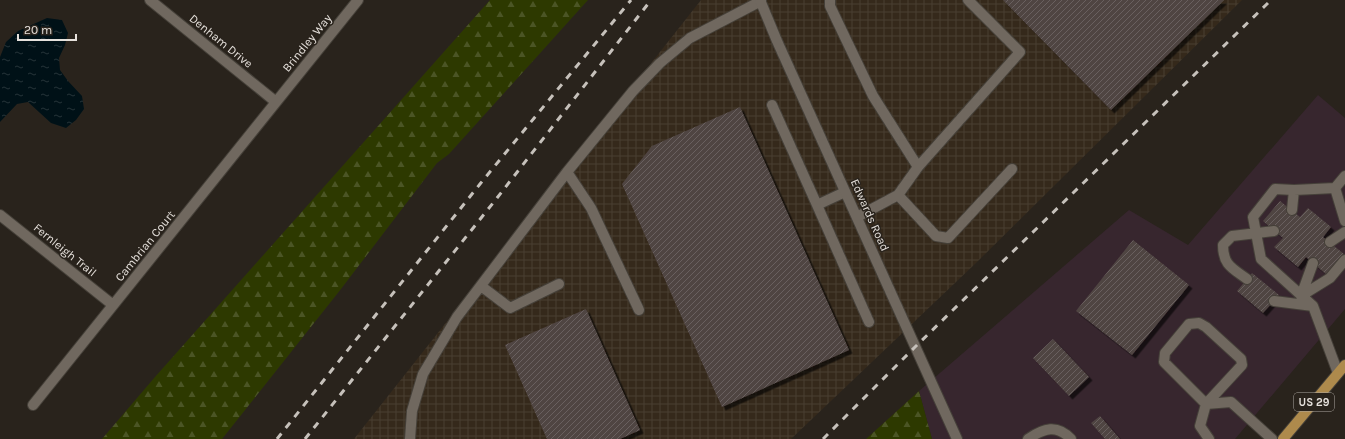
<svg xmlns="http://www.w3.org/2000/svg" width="1345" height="439" viewBox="0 0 1345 439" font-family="Karla,sans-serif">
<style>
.commercial{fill:#37262e}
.industrial{fill:url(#industrial-grid)}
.forest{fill:url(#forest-firs)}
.water{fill:url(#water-ripples)}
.building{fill:url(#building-hatch);filter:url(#shadow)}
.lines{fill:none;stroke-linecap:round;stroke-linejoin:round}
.lane-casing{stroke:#454039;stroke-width:12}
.street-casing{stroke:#454039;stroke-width:12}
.secondary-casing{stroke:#454039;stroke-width:12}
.primary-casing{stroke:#454039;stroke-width:12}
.lane{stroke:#70685f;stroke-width:10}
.street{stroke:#70685f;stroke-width:10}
.secondary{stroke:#70685f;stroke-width:10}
.primary{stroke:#ae8a4c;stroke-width:10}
.rail{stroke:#c6c1bb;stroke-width:3;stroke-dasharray:7 7;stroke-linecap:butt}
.labels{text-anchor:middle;stroke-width:3;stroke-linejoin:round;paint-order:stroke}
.shield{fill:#29231c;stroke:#ada8a2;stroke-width:1}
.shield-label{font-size:11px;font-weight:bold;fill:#e6e1dc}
.street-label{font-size:12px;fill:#e6e1dc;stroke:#29231c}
</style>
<defs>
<pattern id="industrial-grid" width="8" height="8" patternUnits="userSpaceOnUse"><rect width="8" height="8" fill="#35291b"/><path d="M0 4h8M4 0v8" fill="none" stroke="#483e31"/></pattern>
<pattern id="forest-firs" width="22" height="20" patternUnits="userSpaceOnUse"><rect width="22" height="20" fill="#2d3900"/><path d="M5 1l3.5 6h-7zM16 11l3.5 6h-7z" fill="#4b5525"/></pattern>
<pattern id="water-ripples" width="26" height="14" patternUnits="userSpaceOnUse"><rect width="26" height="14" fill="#001117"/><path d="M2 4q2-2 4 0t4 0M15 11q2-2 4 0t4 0" fill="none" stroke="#253338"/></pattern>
<pattern id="building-hatch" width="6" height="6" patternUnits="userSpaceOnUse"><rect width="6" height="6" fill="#504543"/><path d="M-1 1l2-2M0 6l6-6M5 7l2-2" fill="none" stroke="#69605e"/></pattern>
<filter id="shadow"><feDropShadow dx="3.5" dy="3.5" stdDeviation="0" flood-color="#0009"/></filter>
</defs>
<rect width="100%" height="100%" fill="#29231c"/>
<path class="commercial" d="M 1318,95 L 1345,118 L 1345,309 L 1235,439 L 932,439 L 919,391 L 1129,210 L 1188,245 Z"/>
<path class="industrial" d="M 701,0 L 1242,0 L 976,263 L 791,439 L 354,439 Z"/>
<path class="forest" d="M 490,0 L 588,0 L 449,154 L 437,163 L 341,289 L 222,439 L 102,439 L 155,377 Z
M 919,391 L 932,439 L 866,439 Z"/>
<path class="water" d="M 47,18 L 62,20 L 68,33 L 65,45 L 59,58 L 60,70 L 68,81 L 82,96 L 84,109 L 76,120 L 66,128 L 51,123 L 28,102 L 17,104 L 0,122 L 0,57 L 6,42 L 18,31 Z"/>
<path class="building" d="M 1003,0 L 1224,0 L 1111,110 Z
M 740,107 L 849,350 L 722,407 L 622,184 L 652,146 Z
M 1280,201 L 1300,217 L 1308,208 L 1331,227 L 1323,237 L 1344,254 L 1327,275 L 1306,257 L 1298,267 L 1274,247 L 1283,238 L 1263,221 Z
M 1133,240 L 1189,285 L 1132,355 L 1076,311 Z
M 1252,273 L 1279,295 L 1263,313 L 1237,291 Z
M 586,309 L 640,430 L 620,439 L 547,439 L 505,345 Z
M 1053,339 L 1089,377 L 1069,396 L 1033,358 Z
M 1100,416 L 1120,439 L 1105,439 L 1091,423 Z"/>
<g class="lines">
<g class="lane-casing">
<path id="lane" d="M 830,0 L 830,6 L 873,96 L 918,167 L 898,195 L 857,217
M 772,105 L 817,205 L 845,192
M 918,167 L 1020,52 L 968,0
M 567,172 L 591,208 L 639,310
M 1335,188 L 1345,221
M 898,195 L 936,236 L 948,238 L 1012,169
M 817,205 L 869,322
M 1292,210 L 1294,190
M 1330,242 L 1345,232
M 1247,279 C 1232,268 1223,265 1223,245 L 1232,236 L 1274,231
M 481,286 L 510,308 L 559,284
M 1301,296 L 1330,278 L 1345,260
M 1301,296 L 1313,263
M 1274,301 L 1313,306
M 1199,323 L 1206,327 L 1241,359 L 1242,365 L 1206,404 L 1164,362 L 1165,353 L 1189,324 Z
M 1338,373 L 1313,306 L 1261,259 L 1253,217 L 1275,189 L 1294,190 L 1335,188 L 1345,176
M 410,439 L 412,411 L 423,374 L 457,317 L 567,172 L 633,91 L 660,63 L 690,38 L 761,1
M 1028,439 C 1044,428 1057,424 1071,439
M 1209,439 L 1200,426 L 1206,404 L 1231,402 L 1272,439"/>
</g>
<g class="street-casing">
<path id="street" d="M 150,0 L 276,102
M 0,215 L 113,305
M 33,405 L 358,0"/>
</g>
<g class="secondary-casing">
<path id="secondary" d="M 760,0 L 777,41 L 957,439"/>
</g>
<g class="primary-casing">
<path id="primary" d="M 1283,439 L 1345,365"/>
</g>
<use href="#lane" class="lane"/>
<use href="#street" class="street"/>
<use href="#secondary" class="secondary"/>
<use href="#primary" class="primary"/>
<path class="rail" d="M 277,439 L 480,184 L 631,0
M 305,439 L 497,198 L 651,0
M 823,439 L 915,347 L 1271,0"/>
</g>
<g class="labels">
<rect class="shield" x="1294" y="393" width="40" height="18" rx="3"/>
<g class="shield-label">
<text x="1314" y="406">US 29</text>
</g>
<g class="street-label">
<text transform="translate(221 41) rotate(39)" y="4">Denham Drive</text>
<text transform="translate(307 43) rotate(-51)" y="4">Brindley Way</text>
<text transform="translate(870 215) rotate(66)" y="4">Edwards Road</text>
<text transform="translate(145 246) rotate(-51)" y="4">Cambrian Court</text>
<text transform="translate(65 250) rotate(39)" y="4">Fernleigh Trail</text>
</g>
</g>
<path d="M18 34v6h58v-6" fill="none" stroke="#e6e1dc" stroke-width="2"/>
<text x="24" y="34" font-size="12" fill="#e6e1dc" stroke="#29231c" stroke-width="3" paint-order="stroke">20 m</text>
</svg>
